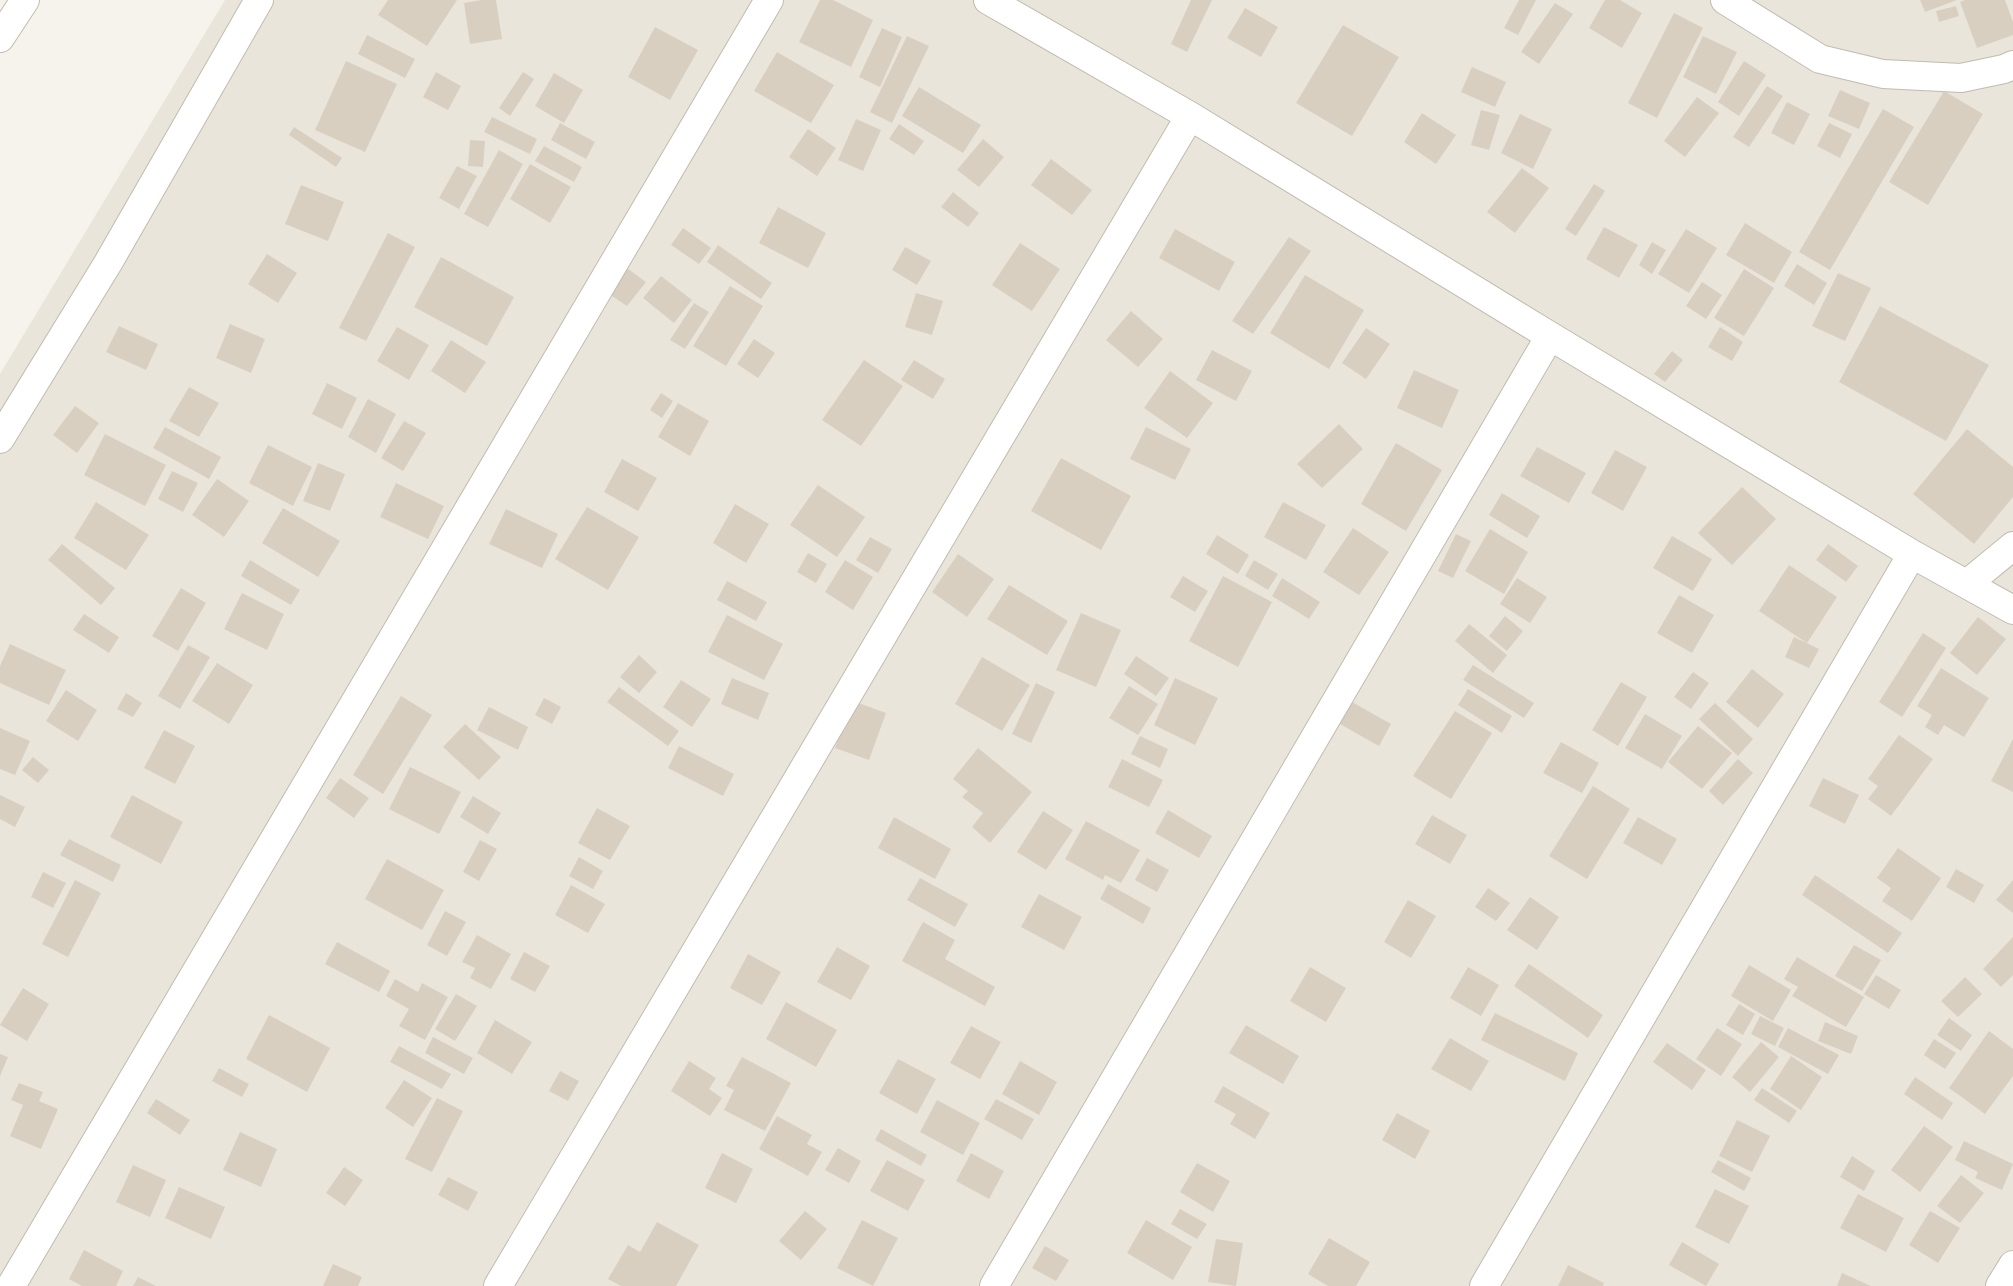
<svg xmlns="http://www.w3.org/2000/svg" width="2013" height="1286" viewBox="0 0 2013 1286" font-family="'Work Sans',sans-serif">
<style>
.residential{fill:#eae5da}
.building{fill:#d8cfc1}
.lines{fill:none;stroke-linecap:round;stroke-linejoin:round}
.minor-casing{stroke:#c2bbae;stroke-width:30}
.minor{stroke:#fff;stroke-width:28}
</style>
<rect width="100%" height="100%" fill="#f6f3ec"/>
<path class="residential" d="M 225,0 L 2013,0 L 2013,1286 L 0,1286 L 0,374 Z"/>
<path class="building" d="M 388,0 L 457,0 L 427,46 L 378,15 Z
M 482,0 L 496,0 L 502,39 L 470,44 L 464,3 Z
M 820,0 L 833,0 L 873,20 L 851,67 L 799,42 Z
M 1191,0 L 1212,0 L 1187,52 L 1171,44 Z
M 1519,0 L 1536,0 L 1518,35 L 1504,28 Z
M 1605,0 L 1620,0 L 1642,13 L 1622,48 L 1589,28 Z
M 1920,0 L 1957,0 L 1925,12 Z
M 1965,0 L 2005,0 L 2013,22 L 2013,35 L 1977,48 L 1960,2 Z
M 1555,3 L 1573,14 L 1539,64 L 1521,52 Z
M 1956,6 L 1959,16 L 1939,22 L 1936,11 Z
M 1245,8 L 1278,27 L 1261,57 L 1227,38 Z
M 1674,13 L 1703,28 L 1657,118 L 1628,103 Z
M 1343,25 L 1399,57 L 1352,136 L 1296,103 Z
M 655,27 L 698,50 L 670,100 L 628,77 Z
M 882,28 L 902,37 L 880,87 L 859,77 Z
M 367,35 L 415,59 L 405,78 L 358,54 Z
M 907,36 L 929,46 L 892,123 L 870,112 Z
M 1703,36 L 1737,52 L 1716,94 L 1683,77 Z
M 777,52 L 834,85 L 811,123 L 754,91 Z
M 346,61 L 397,84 L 365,152 L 315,130 Z
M 1744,61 L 1766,75 L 1739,116 L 1718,102 Z
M 1472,67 L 1506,82 L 1495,107 L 1461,92 Z
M 436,72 L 461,86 L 448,110 L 423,97 Z
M 523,72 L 534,79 L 510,116 L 499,108 Z
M 554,73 L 583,90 L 564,123 L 535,106 Z
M 1767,86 L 1783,96 L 1749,147 L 1733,137 Z
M 919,87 L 981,125 L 963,153 L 902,116 Z
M 1840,90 L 1870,103 L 1859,129 L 1828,116 Z
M 1944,91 L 1983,114 L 1928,205 L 1889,182 Z
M 1697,97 L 1719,113 L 1685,157 L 1664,141 Z
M 1787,102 L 1810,114 L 1794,145 L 1771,133 Z
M 1883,109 L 1914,127 L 1830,270 L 1799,252 Z
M 1481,110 L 1500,115 L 1489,150 L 1471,145 Z
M 1422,113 L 1456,135 L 1436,164 L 1404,142 Z
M 1520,114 L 1552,129 L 1533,169 L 1501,153 Z
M 492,117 L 537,139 L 530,154 L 484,132 Z
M 856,119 L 881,130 L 863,171 L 838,160 Z
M 560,123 L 595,142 L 586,159 L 551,140 Z
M 1829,123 L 1852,134 L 1840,158 L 1817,146 Z
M 899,124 L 924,141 L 914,155 L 889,139 Z
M 294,127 L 342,158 L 336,167 L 289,135 Z
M 808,129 L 836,148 L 817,176 L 789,157 Z
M 983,139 L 1004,157 L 979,187 L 957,170 Z
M 470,140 L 485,141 L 483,167 L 468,166 Z
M 544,146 L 582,167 L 574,182 L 535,161 Z
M 499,150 L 523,164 L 488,227 L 464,214 Z
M 1051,159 L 1092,190 L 1072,215 L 1031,185 Z
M 530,164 L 571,187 L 550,223 L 510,199 Z
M 457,166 L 477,176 L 459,209 L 439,198 Z
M 1522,168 L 1549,188 L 1515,233 L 1487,212 Z
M 1594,184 L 1605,191 L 1576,236 L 1565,229 Z
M 301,185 L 344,202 L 328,241 L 285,224 Z
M 953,192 L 979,213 L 968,227 L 941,207 Z
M 778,207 L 826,233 L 808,268 L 759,243 Z
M 1745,223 L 1792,252 L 1774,283 L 1726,255 Z
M 1604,227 L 1638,245 L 1619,278 L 1586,259 Z
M 683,228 L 711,248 L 699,264 L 671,245 Z
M 1175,229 L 1235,262 L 1219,291 L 1159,258 Z
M 1686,229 L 1717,248 L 1689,293 L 1658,274 Z
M 388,233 L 415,247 L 366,341 L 339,328 Z
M 1289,237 L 1311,251 L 1253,334 L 1232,321 Z
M 1652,242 L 1666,250 L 1652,274 L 1639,265 Z
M 1020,243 L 1060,269 L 1032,311 L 992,285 Z
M 718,245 L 772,283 L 761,299 L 707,262 Z
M 905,247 L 931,261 L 917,285 L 892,270 Z
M 267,254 L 297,273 L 278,303 L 248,284 Z
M 441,257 L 514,297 L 487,346 L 414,307 Z
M 1797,264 L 1827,283 L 1814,305 L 1784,286 Z
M 627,268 L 646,282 L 627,306 L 609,294 Z
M 1744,269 L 1774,288 L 1744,336 L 1714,318 Z
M 1838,273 L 1871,288 L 1845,341 L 1812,326 Z
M 1305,275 L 1364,310 L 1329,369 L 1270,333 Z
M 661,276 L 692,300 L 674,323 L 643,298 Z
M 1702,282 L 1722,295 L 1706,319 L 1686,306 Z
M 730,286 L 763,306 L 726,366 L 693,346 Z
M 916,293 L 943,301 L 932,335 L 905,327 Z
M 694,303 L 709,312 L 685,349 L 670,340 Z
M 1880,306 L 1989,365 L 1946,441 L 1839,382 Z
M 1131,311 L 1163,339 L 1138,367 L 1106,340 Z
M 230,324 L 265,339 L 251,373 L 216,358 Z
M 119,326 L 158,344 L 146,370 L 106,352 Z
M 397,327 L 429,345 L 409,380 L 377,361 Z
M 1720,327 L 1743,342 L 1732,361 L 1708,347 Z
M 1366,328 L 1390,344 L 1366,379 L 1342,363 Z
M 754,339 L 775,353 L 758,378 L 737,364 Z
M 451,340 L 486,362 L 465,393 L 431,371 Z
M 1212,350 L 1252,371 L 1236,401 L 1196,380 Z
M 1672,351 L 1683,360 L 1665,382 L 1654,374 Z
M 864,360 L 903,386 L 861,446 L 822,420 Z
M 914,360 L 945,379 L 933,399 L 901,380 Z
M 1414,370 L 1459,390 L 1442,428 L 1397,408 Z
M 1170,371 L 1213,403 L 1187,438 L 1144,408 Z
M 327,383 L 357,398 L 342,429 L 312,414 Z
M 189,387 L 219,403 L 199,437 L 169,421 Z
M 661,393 L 673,401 L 662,418 L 650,410 Z
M 368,399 L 396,414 L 376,453 L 348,437 Z
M 678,403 L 709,421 L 690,456 L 658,437 Z
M 75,406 L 99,423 L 77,453 L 53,435 Z
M 404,421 L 426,433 L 403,471 L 381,458 Z
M 1339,424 L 1363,449 L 1322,488 L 1297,464 Z
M 165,427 L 221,457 L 209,479 L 153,448 Z
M 1146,427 L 1191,449 L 1175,480 L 1130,459 Z
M 1967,429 L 2013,467 L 2013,497 L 1974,544 L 1913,494 Z
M 105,434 L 166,465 L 145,506 L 84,475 Z
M 1396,443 L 1442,470 L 1406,531 L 1361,504 Z
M 268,445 L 312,467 L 293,506 L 249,483 Z
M 1537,447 L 1586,473 L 1569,503 L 1520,476 Z
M 1615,450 L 1647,467 L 1623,511 L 1591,493 Z
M 1061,458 L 1131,496 L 1101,550 L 1031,511 Z
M 622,459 L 657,478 L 638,511 L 604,492 Z
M 318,463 L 345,474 L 330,511 L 303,501 Z
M 172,471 L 198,483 L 183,512 L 158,499 Z
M 217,479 L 249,501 L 224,537 L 192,515 Z
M 396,483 L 444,506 L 428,539 L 380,517 Z
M 818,485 L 865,517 L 837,557 L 790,525 Z
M 1742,487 L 1776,519 L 1732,565 L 1698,533 Z
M 1502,493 L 1540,516 L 1527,538 L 1489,515 Z
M 96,502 L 149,535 L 126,570 L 74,538 Z
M 1283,502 L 1326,525 L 1306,560 L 1264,537 Z
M 735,504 L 769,524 L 746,563 L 713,543 Z
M 587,507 L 639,537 L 608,590 L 555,559 Z
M 283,508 L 340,541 L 318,577 L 262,543 Z
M 506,509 L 558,534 L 542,568 L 489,544 Z
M 1353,528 L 1389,552 L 1359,595 L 1323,572 Z
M 1490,529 L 1528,552 L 1504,594 L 1465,571 Z
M 1456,534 L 1471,541 L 1453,578 L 1438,571 Z
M 1217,535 L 1249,555 L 1238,574 L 1206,554 Z
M 1672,536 L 1712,559 L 1693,591 L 1653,568 Z
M 870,537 L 892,549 L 878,573 L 856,560 Z
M 62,544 L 115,588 L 101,605 L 48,560 Z
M 1828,544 L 1858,566 L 1846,582 L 1816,560 Z
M 808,553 L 827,564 L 816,583 L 797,572 Z
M 958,554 L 994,579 L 967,617 L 932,592 Z
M 250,560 L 300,590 L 291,605 L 241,576 Z
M 845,560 L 873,577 L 853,610 L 825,592 Z
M 1254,560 L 1278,574 L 1268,590 L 1245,576 Z
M 1789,565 L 1837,597 L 1807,643 L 1759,611 Z
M 1183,576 L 1208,591 L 1195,612 L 1170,597 Z
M 1223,576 L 1272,602 L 1238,667 L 1189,641 Z
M 1282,578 L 1320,602 L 1309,619 L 1272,596 Z
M 1517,578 L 1547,597 L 1530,623 L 1500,604 Z
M 727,581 L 767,602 L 756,621 L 717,600 Z
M 1009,585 L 1068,621 L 1047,655 L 987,619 Z
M 181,588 L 206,603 L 178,651 L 152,636 Z
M 242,593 L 284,614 L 267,650 L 224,629 Z
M 1679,595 L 1714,615 L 1692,653 L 1657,633 Z
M 1081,613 L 1121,630 L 1096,687 L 1056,670 Z
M 84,614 L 119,637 L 109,653 L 73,630 Z
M 727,615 L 783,644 L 764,680 L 708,652 Z
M 1505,616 L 1523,631 L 1507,651 L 1489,636 Z
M 1978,617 L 2006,639 L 1977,675 L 1950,653 Z
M 1469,624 L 1507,655 L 1493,673 L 1455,641 Z
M 1923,633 L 1946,648 L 1902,717 L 1879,702 Z
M 1794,637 L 1819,649 L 1809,668 L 1785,657 Z
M 10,644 L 66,670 L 49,705 L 0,683 L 0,666 Z
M 188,645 L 210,657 L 180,709 L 158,696 Z
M 639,655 L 657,672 L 639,693 L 620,677 Z
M 1136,656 L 1169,678 L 1156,696 L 1124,674 Z
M 982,657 L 1030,685 L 1002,731 L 955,704 Z
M 217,663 L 253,685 L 229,724 L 192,701 Z
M 1473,665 L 1534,703 L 1524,718 L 1463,680 Z
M 1941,668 L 1989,698 L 1964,737 L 1944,725 L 1938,735 L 1925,727 L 1932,715 L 1917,706 Z
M 1752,669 L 1784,694 L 1758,728 L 1726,702 Z
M 1693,672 L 1709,683 L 1691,709 L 1674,697 Z
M 732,678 L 769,693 L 758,720 L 721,704 Z
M 1175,678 L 1218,698 L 1195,745 L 1154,725 Z
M 681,680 L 711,699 L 692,727 L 663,707 Z
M 1621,682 L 1647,697 L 1618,746 L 1592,730 Z
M 1036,683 L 1055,692 L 1031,743 L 1012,734 Z
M 1129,686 L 1158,704 L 1138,735 L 1109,718 Z
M 619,687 L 679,731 L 668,746 L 607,702 Z
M 1468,689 L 1512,716 L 1502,733 L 1458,705 Z
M 66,690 L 97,710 L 78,741 L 46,721 Z
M 126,693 L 142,703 L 133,717 L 117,709 Z
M 401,696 L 432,715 L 383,794 L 353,775 Z
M 544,698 L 561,707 L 552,724 L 535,715 Z
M 853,701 L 886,713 L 869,760 L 835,748 Z
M 1352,702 L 1391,724 L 1379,746 L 1340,724 Z
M 1715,703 L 1753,739 L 1738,756 L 1699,719 Z
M 489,707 L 528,727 L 518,750 L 477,730 Z
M 1455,711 L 1492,733 L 1451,799 L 1413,776 Z
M 1645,714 L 1682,736 L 1662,769 L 1625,748 Z
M 465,724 L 501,757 L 479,780 L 443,747 Z
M 1698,726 L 1732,753 L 1702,789 L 1668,762 Z
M 0,728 L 30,741 L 15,775 L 0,769 Z
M 164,730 L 195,746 L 175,784 L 144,768 Z
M 1899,735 L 1933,759 L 1891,816 L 1868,799 L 1878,786 L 1868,779 Z
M 1140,736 L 1168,749 L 1160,768 L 1131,754 Z
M 2013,739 L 2013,792 L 1991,781 Z
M 1561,742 L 1599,763 L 1582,793 L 1543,773 Z
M 679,746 L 734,774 L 723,796 L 668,768 Z
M 978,748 L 1032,792 L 990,843 L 972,827 L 983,813 L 962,797 L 968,791 L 953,779 Z
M 33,757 L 49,770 L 38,783 L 22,770 Z
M 1122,759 L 1163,780 L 1149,807 L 1108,787 Z
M 1738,759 L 1753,773 L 1723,805 L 1709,791 Z
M 410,767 L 461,792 L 439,834 L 389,809 Z
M 340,778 L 369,798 L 354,818 L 326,798 Z
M 1823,778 L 1859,795 L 1845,824 L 1809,806 Z
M 1593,786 L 1630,809 L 1587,879 L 1549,856 Z
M 0,795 L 25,807 L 15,827 L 0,819 Z
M 132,795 L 183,822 L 161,864 L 110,837 Z
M 473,796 L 501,813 L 488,834 L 460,817 Z
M 597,808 L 630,826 L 610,860 L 578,843 Z
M 1168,810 L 1212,836 L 1199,858 L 1155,833 Z
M 1043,811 L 1073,830 L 1046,870 L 1017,852 Z
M 1432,815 L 1467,835 L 1450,864 L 1415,844 Z
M 894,817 L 951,849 L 935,879 L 878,848 Z
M 1638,817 L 1677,839 L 1662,865 L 1623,843 Z
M 1086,821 L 1140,850 L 1121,883 L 1105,875 L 1103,880 L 1065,859 Z
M 69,839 L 121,865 L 113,882 L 60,855 Z
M 480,840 L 497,849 L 479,881 L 463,872 Z
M 1898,848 L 1941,878 L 1912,921 L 1882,901 L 1891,888 L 1877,878 Z
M 579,857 L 603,871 L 593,889 L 569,876 Z
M 1147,858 L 1169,870 L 1157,892 L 1135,880 Z
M 387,859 L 444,890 L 422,930 L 365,899 Z
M 1956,869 L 1984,885 L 1974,903 L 1946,887 Z
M 43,872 L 66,883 L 53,908 L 31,897 Z
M 1815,875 L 1902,933 L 1888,953 L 1802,895 Z
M 920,878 L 968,904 L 955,927 L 907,900 Z
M 75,880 L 101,893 L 68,957 L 42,944 Z
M 2013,880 L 2013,913 L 1996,900 Z
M 1108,884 L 1151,908 L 1143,924 L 1100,899 Z
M 571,885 L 605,904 L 588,933 L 555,915 Z
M 1488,888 L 1510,903 L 1496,921 L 1475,907 Z
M 1039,894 L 1082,917 L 1064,950 L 1021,927 Z
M 1530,897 L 1559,917 L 1537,950 L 1507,930 Z
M 1408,900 L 1436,916 L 1411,958 L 1384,942 Z
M 445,911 L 466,922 L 447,956 L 427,945 Z
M 923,922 L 955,940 L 945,959 L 995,987 L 985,1006 L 902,961 Z
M 477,935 L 511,954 L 491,989 L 470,978 L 475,968 L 462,962 Z
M 2013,937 L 2013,975 L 2001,987 L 1983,969 Z
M 337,942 L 390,971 L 379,992 L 325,964 Z
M 1854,945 L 1881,960 L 1862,991 L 1835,976 Z
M 837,947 L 870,966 L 851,1000 L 817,982 Z
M 524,952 L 550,966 L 535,992 L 510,979 Z
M 748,954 L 781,972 L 762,1005 L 730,988 Z
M 1797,957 L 1864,997 L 1846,1027 L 1792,996 L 1798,987 L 1784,979 Z
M 1529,964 L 1603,1015 L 1588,1038 L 1514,986 Z
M 1749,965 L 1791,990 L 1773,1021 L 1731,996 Z
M 1310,967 L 1346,988 L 1326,1022 L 1290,1001 Z
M 1468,967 L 1499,985 L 1481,1016 L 1450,998 Z
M 1876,975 L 1901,990 L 1889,1009 L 1864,994 Z
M 1965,977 L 1982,994 L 1958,1017 L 1941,1001 Z
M 395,979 L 418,992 L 422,983 L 448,997 L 425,1040 L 399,1026 L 409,1009 L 386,996 Z
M 23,988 L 49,1004 L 27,1041 L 0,1025 Z
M 456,994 L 477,1006 L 455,1041 L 435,1029 Z
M 786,1002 L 837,1030 L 816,1067 L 766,1039 Z
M 1739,1004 L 1755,1014 L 1743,1035 L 1726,1025 Z
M 1495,1013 L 1578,1053 L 1565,1081 L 1481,1040 Z
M 269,1015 L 330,1048 L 307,1092 L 246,1059 Z
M 1760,1016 L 1784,1028 L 1775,1046 L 1751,1034 Z
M 1949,1018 L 1972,1035 L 1961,1051 L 1937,1035 Z
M 495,1020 L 532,1042 L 512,1074 L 477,1053 Z
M 1825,1022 L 1858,1036 L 1851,1054 L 1818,1041 Z
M 1246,1025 L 1299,1056 L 1283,1084 L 1229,1053 Z
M 971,1026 L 1001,1042 L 980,1079 L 950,1063 Z
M 1717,1028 L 1742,1044 L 1721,1076 L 1696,1059 Z
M 1788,1028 L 1839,1055 L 1828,1074 L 1778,1047 Z
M 1989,1031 L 2013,1049 L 2013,1076 L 1985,1114 L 1949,1088 Z
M 433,1037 L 473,1058 L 464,1074 L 425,1053 Z
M 1450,1038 L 1489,1061 L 1471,1091 L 1431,1069 Z
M 1934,1039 L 1956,1053 L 1945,1069 L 1924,1055 Z
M 1761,1042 L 1779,1057 L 1750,1092 L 1732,1077 Z
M 1667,1043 L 1706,1070 L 1692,1090 L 1653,1062 Z
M 399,1046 L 451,1074 L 442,1089 L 390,1062 Z
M 0,1054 L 8,1057 L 0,1076 Z
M 1791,1056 L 1822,1077 L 1801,1110 L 1770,1089 Z
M 742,1057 L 791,1083 L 765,1131 L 724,1110 L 734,1090 L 726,1086 Z
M 898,1059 L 936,1079 L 917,1114 L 879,1093 Z
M 689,1061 L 716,1078 L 709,1089 L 722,1098 L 710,1116 L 671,1091 Z
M 1020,1061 L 1057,1082 L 1039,1115 L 1002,1094 Z
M 219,1068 L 249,1084 L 242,1097 L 212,1081 Z
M 560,1071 L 579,1081 L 568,1101 L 549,1091 Z
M 1915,1077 L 1953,1103 L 1942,1120 L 1904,1094 Z
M 404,1080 L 432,1098 L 413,1127 L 385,1108 Z
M 19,1083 L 43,1092 L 39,1101 L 58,1109 L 41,1149 L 10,1136 L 23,1105 L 11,1100 Z
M 1223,1086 L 1270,1113 L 1255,1139 L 1230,1124 L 1236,1114 L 1214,1102 Z
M 1762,1088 L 1797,1111 L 1789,1123 L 1754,1100 Z
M 437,1098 L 463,1111 L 432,1172 L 405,1159 Z
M 156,1099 L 190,1120 L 180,1135 L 147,1113 Z
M 996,1099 L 1034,1119 L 1022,1140 L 984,1119 Z
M 937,1100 L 980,1123 L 963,1155 L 920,1132 Z
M 1397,1113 L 1430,1131 L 1415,1159 L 1382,1140 Z
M 777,1116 L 812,1135 L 807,1144 L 822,1152 L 808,1176 L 759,1149 Z
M 1737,1120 L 1770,1136 L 1752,1172 L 1719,1156 Z
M 1924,1126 L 1953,1147 L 1920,1192 L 1891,1170 Z
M 881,1129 L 927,1155 L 921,1166 L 875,1140 Z
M 240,1132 L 277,1149 L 261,1187 L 223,1170 Z
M 1964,1141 L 2013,1164 L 2002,1190 L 1975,1178 L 1978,1172 L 1955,1160 Z
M 838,1148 L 861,1161 L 849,1183 L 825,1170 Z
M 722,1153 L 753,1169 L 736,1203 L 705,1188 Z
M 971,1153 L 1004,1171 L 989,1199 L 956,1181 Z
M 1852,1156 L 1875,1171 L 1864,1191 L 1840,1177 Z
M 887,1160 L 925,1180 L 908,1211 L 870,1191 Z
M 1718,1160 L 1751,1178 L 1744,1191 L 1711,1172 Z
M 1197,1163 L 1230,1181 L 1213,1212 L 1180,1192 Z
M 133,1165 L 166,1180 L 150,1217 L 116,1202 Z
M 344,1167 L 363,1180 L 345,1206 L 326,1193 Z
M 1961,1175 L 1984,1193 L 1960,1223 L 1937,1206 Z
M 448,1177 L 478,1192 L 468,1211 L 438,1195 Z
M 179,1187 L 225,1207 L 211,1239 L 165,1218 Z
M 1715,1189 L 1749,1206 L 1729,1244 L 1695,1227 Z
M 1858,1194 L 1904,1218 L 1886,1252 L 1840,1228 Z
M 1180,1209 L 1207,1224 L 1197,1239 L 1171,1224 Z
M 805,1211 L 827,1229 L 801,1260 L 779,1241 Z
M 1930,1211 L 1960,1228 L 1938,1263 L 1909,1245 Z
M 862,1220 L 898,1238 L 873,1286 L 837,1268 Z
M 1146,1220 L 1192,1247 L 1173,1280 L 1127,1253 Z
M 657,1222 L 699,1245 L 676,1286 L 621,1286 L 608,1279 L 628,1245 L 640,1252 Z
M 1329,1238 L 1370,1262 L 1356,1286 L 1328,1286 L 1308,1274 Z
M 1216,1239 L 1243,1243 L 1236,1286 L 1208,1282 Z
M 1682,1242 L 1719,1264 L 1706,1286 L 1669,1265 Z
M 1045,1246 L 1069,1260 L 1056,1281 L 1032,1268 Z
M 84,1250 L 123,1271 L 116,1286 L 82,1286 L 69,1279 Z
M 333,1264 L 362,1277 L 358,1286 L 323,1286 Z
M 1568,1265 L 1604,1283 L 1603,1286 L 1558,1286 Z
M 1842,1273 L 1871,1286 L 1837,1286 Z
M 138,1277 L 156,1286 L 133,1286 Z"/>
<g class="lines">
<g class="minor-casing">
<path id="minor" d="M 988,0 L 1190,116 L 1550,336 L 1912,554 L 2013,610
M 1725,0 L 1820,59 L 1883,74 L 1961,78 L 2004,69 L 2013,65
M 0,38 L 25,0
M 0,439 L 108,263 L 259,0
M 1968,583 L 2013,546
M 11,1286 L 769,0
M 498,1286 L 1190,116
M 994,1286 L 1550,336
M 1484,1286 L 1912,554
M 2000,1286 L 2013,1265"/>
</g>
<use href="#minor" class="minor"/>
</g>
</svg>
